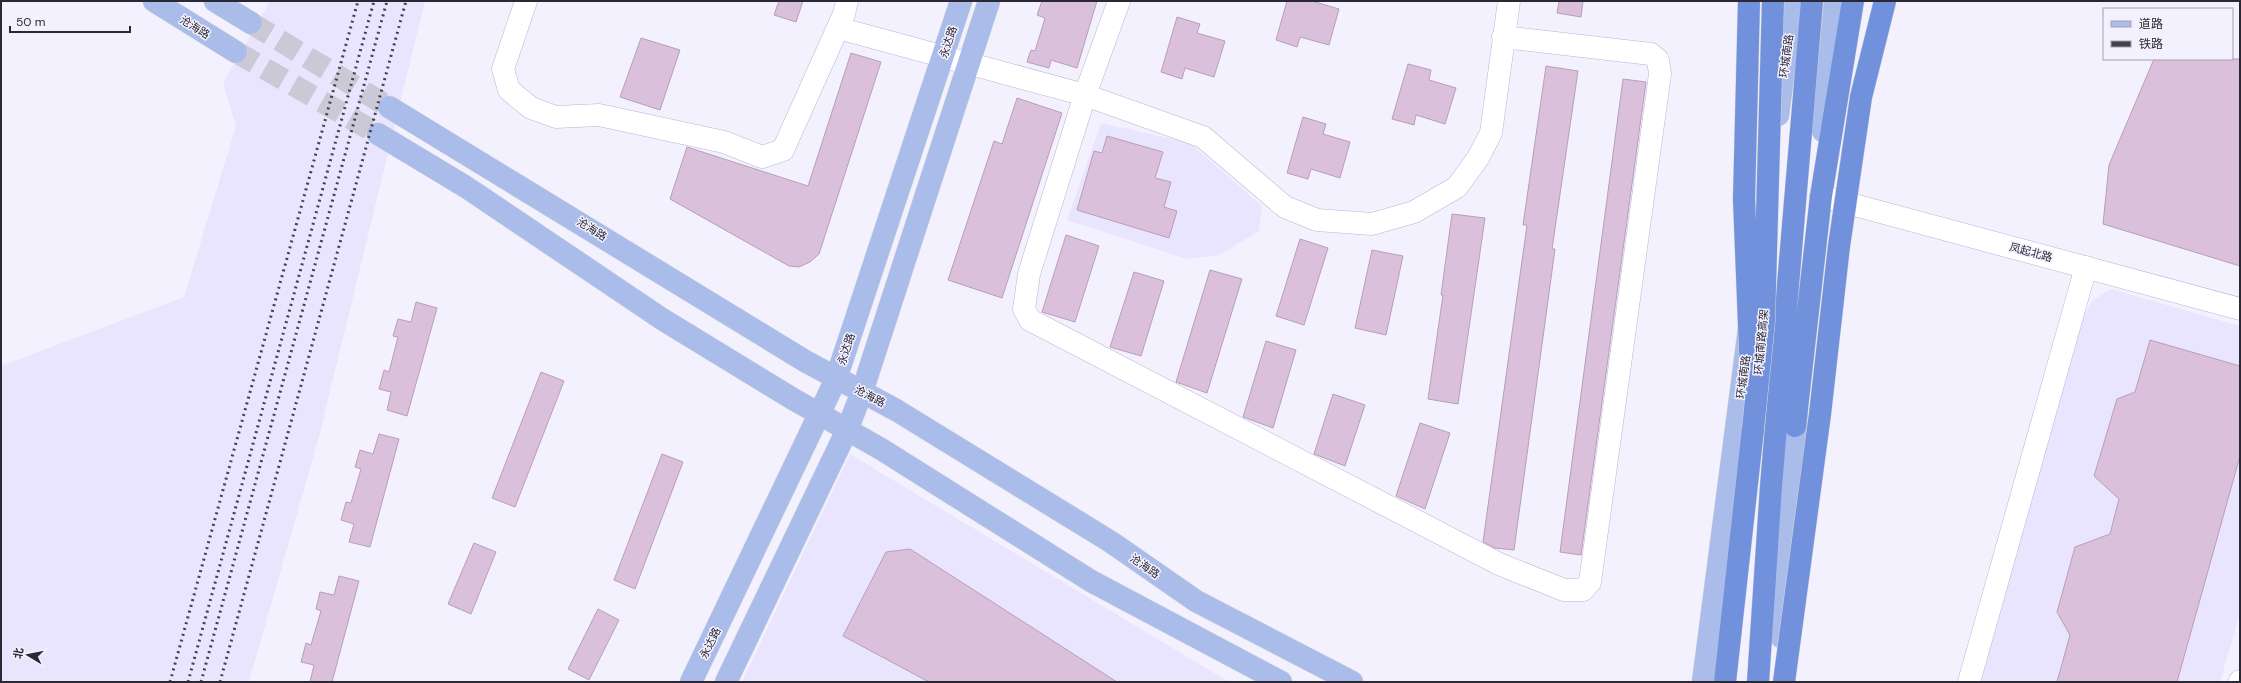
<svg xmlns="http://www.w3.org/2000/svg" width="2241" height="683" viewBox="0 0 2241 683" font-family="'DM Sans','Noto Sans SC',sans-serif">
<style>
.built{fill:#eae5fe}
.building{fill:#dbc0db;stroke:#b89eb8}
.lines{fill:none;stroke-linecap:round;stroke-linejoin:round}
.major-tunnel{stroke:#ccc9d7;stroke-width:22;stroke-dasharray:22 11;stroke-linecap:butt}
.minor-casing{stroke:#bbb3d4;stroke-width:23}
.major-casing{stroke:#d5d4d7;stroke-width:23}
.highway-casing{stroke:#d5d4d7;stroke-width:23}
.minor{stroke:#fff;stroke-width:22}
.major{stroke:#aabdea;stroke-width:22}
.highway{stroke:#7191dc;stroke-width:22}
.rail{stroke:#454250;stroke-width:3;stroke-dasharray:2 4;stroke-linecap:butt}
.highway-bridge-casing{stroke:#d5d4d7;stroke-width:23;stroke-linecap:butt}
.highway-bridge{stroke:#7191dc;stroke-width:22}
.labels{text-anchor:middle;stroke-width:3;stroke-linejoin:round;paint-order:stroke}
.street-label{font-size:11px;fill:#2b2835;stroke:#f4f1ff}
</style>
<rect width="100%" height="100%" fill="#f4f1ff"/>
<path class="built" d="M 270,1 L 425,1 L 318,441 L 249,682 L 1,682 L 1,366 L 184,297 L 236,126 L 223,83 Z
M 1101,123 L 1190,143 L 1262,206 L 1259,231 L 1219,255 L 1187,259 L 1067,220 Z
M 2111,289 L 2240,326 L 2240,613 L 2220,682 L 1980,682 L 2082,319 L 2092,301 Z
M 850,454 L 1229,682 L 742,682 Z"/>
<path class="building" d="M 779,1 L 803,1 L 796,22 L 774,15 Z
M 1042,1 L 1097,1 L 1077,68 L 1051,60 L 1049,68 L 1027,62 L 1031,50 L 1035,51 L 1045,18 L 1037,15 Z
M 1287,1 L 1312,1 L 1339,9 L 1329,45 L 1300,37 L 1297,47 L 1276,40 Z
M 1559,1 L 1583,1 L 1581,17 L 1557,13 Z
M 1177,17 L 1200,24 L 1197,33 L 1225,41 L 1214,77 L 1185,68 L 1182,79 L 1161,72 Z
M 641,38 L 680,50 L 660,110 L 620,97 Z
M 851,53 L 881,62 L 819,254 L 810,262 L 799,267 L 789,266 L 670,199 L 687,147 L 808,186 Z
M 2154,59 L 2240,59 L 2240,266 L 2103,224 L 2109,165 Z
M 1408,64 L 1431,70 L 1429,80 L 1456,88 L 1445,124 L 1416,115 L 1414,125 L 1392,119 Z
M 1546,66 L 1578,71 L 1552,249 L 1555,249 L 1514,550 L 1495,548 L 1483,542 L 1527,225 L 1523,225 Z
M 1623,79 L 1646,82 L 1581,555 L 1560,552 Z
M 1017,98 L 1062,113 L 1002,298 L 948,280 L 994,141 L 1002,144 Z
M 1303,117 L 1326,124 L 1323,134 L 1350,142 L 1340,178 L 1311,169 L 1308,179 L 1287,173 Z
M 1107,136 L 1163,152 L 1155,178 L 1171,182 L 1164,207 L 1177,211 L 1169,238 L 1077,210 L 1094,151 L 1102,153 Z
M 1452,214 L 1485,218 L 1458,404 L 1428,399 L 1443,295 L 1441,295 Z
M 1066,235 L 1099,246 L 1075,322 L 1042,312 Z
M 1300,239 L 1328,248 L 1304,325 L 1276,316 Z
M 1372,250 L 1403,256 L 1386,335 L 1355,328 Z
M 1210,270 L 1242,279 L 1207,393 L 1176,382 Z
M 1134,272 L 1164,281 L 1141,356 L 1110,347 Z
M 416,302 L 437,308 L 407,416 L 387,410 L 391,392 L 379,389 L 384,370 L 389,372 L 398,337 L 393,336 L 398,319 L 411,322 Z
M 2150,340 L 2240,366 L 2240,456 L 2177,682 L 2057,682 L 2070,635 L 2057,612 L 2075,547 L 2110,534 L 2119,499 L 2094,476 L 2117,399 L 2135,392 Z
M 1266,341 L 1296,350 L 1273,428 L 1243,417 Z
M 541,372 L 564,381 L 515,507 L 492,498 Z
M 1333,394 L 1365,405 L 1345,466 L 1314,454 Z
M 1420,423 L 1450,433 L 1425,509 L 1396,496 Z
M 379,434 L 399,439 L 370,547 L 349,542 L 354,524 L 341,520 L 346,502 L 351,503 L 361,469 L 355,467 L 360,450 L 373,454 Z
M 662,454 L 683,462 L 635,589 L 614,580 Z
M 474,543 L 496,552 L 471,614 L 448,604 Z
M 910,549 L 1117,682 L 929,682 L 843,636 L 886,552 Z
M 339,576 L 359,581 L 332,682 L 310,682 L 314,665 L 301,662 L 306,643 L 311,645 L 321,611 L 316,609 L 320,592 L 334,595 Z
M 598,609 L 619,620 L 589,680 L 568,669 Z"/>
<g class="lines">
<path class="major-tunnel" d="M 251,23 L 389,107
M 236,52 L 378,134"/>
<g class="minor-casing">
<path id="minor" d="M 526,1 L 503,69 L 509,90 L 531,108 L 556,117 L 599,115 L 724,142 L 762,157 L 783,150 L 844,14 L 847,1
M 1119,1 L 1085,95 L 1029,274 L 1024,309 L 1030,320 L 1499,564 L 1564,590 L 1583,590 L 1590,582 L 1660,74 L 1658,60 L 1651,54 L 1503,37
M 838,28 L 1085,95 L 1203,137 L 1285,207 L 1317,220 L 1372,224 L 1414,212 L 1457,187 L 1478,158 L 1491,133 L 1509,1
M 1821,196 L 2240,309
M 1969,682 L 2086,267
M 2240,682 L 2240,681"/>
</g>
<g class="major-casing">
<path id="major" d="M 154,1 L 236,52
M 215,1 L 251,23
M 389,107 L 805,361 L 896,410 L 1111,542 L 1196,601 L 1352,682
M 1778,115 L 1793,1
M 1823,131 L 1835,1
M 378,134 L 466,187 L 662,319 L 793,399 L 881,449 L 1091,581 L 1281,682
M 1781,637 L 1797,408
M 691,682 L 836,379 L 961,1
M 726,682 L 847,430 L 862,392 L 989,1
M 1703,682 L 1749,329"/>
</g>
<g class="highway-casing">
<path id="highway" d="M 1795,426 L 1821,196 L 1853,1
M 1725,682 L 1753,429
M 1758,682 L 1771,486 L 1812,1"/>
</g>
<use href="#minor" class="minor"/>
<use href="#major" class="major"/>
<use href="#highway" class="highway"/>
<path class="rail" d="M 170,682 L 358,1
M 188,682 L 374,1
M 201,682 L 387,1
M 220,682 L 406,1"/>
<g class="highway-bridge-casing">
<path id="highway-bridge" d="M 1749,1 L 1744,199 L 1750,350
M 1753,429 L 1764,321 L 1773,1
M 1784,682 L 1820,414 L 1839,246 L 1861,97 L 1885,1"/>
</g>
<use href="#highway-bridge" class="highway-bridge"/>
</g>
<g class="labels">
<g class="street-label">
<text transform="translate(195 27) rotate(32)" y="4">沧海路</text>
<text transform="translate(948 42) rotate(-72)" y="4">永达路</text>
<text transform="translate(1786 56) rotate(-82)" y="4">环城南路</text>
<text transform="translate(592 229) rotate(32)" y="4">沧海路</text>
<text transform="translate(2031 252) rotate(15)" y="4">凤起北路</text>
<text transform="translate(1761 342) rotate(-85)" y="4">环城南路高架</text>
<text transform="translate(846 349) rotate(-72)" y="4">永达路</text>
<text transform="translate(1743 377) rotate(-82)" y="4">环城南路</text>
<text transform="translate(870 396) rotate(28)" y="4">沧海路</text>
<text transform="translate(1145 566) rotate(34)" y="4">沧海路</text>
<text transform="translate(710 643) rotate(-64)" y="4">永达路</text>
</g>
</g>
<rect width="2241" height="683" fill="none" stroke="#2b2835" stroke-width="4"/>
<rect x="2103" y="8" width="130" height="52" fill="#f4f1ff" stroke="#a4a1ae"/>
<rect x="2111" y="21" width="20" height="6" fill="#aabdea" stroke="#a4a1ae"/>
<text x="2139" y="28" font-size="12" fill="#2b2835">道路</text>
<rect x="2111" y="41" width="20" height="6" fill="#454250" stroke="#a4a1ae"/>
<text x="2139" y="48" font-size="12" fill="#2b2835">铁路</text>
<g transform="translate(28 655) rotate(280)" stroke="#f4f1ff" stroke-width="3" paint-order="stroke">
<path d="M0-3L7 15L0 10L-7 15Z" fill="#2b2835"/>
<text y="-6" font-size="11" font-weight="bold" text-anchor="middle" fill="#2b2835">北</text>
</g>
<path d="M10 26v6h120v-6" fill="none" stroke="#2b2835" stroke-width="2"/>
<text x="16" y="26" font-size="12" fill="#2b2835" stroke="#f4f1ff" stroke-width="3" paint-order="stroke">50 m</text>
</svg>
